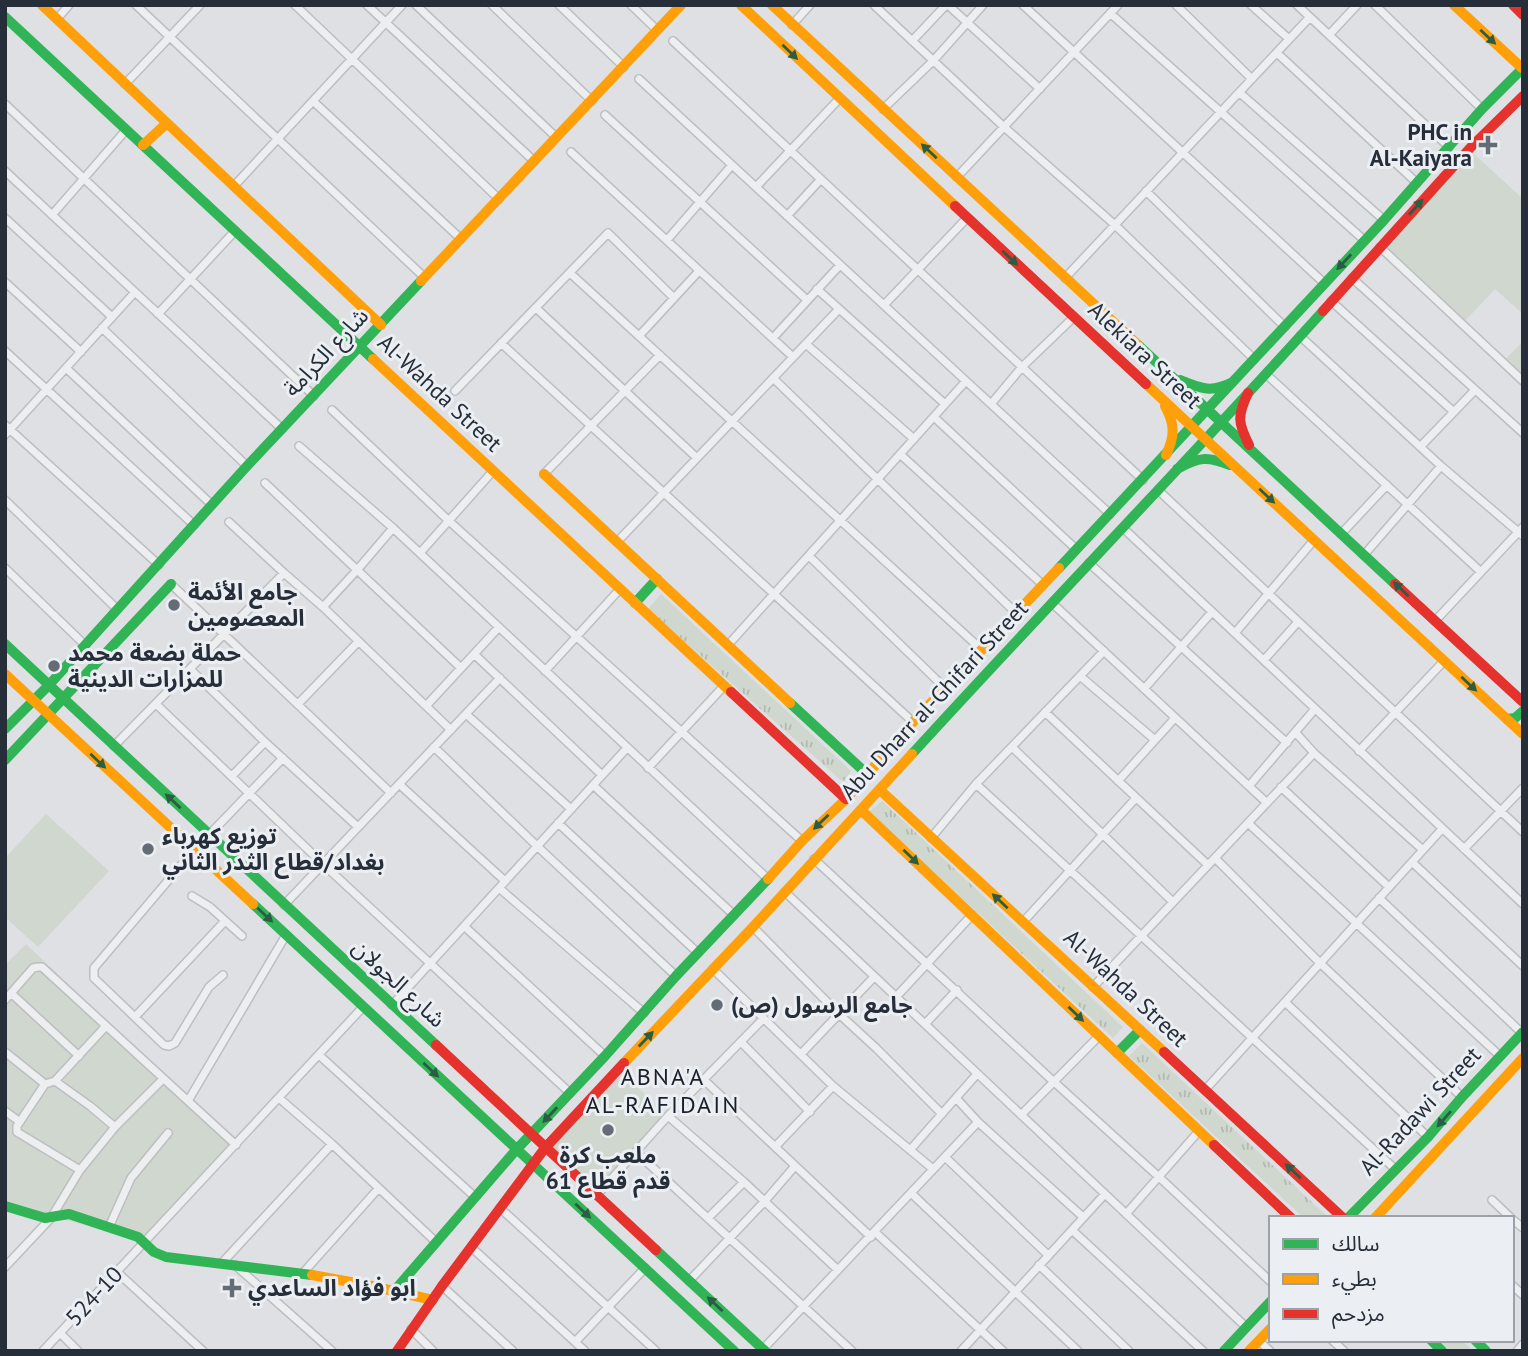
<svg xmlns="http://www.w3.org/2000/svg" width="1528" height="1356" viewBox="0 0 1528 1356" font-family="'PT Sans','Noto Sans Arabic',sans-serif">
<style>
.grass{fill:url(#grass-tufts)}
.pitch{fill:#cfd7ce}
.lines{fill:none;stroke-linecap:round;stroke-linejoin:round}
.street-casing{stroke:#bcbec1;stroke-width:10}
.street{stroke:#edeef0;stroke-width:7}
.fast{stroke:#30b455;stroke-width:10}
.slow{stroke:#ff9f0a;stroke-width:10}
.jam{stroke:#e5322d;stroke-width:10}
.oneway{fill:#2a5d43}
.poi-dot{fill:#666c75;stroke:#ebeff3;stroke-width:2.5}
.labels{text-anchor:middle;stroke-width:6;stroke-linejoin:round;paint-order:stroke}
.poi-label{font-size:23px;font-weight:bold;fill:#262e3a;stroke:#ebeff3;text-anchor:start}
.street-label{font-size:23px;fill:#262e3a;stroke:#ebeff3}
.neighbourhood-label{font-size:24px;letter-spacing:2px;fill:#19202b;stroke:#ebeff3}
</style>
<defs>
<pattern id="grass-tufts" width="24" height="20" patternUnits="userSpaceOnUse" patternTransform="scale(1.75)"><rect width="24" height="20" fill="#cfd7ce"/><path d="M3 7l-1-3M5 7V3M7 7l1-3M15 17l-1-3M17 17v-4M19 17l1-3" fill="none" stroke="#b2b9b2"/></pattern>
</defs>
<rect width="100%" height="100%" fill="#dee0e3"/>
<path class="grass" d="M 661,594 L 851,771 L 843,782 L 648,609 Z
M 882,801 L 1123,1027 L 1113,1038 L 869,812 Z
M 1142,1043 L 1329,1218 L 1304,1218 L 1129,1056 Z
M 1438,1340 L 1462,1340 L 1473,1351 L 1450,1351 Z"/>
<path class="pitch" d="M 1473,153 L 1523,199 L 1523,314 L 1495,289 L 1462,324 L 1382,249 Z
M 1523,341 L 1523,379 L 1504,361 Z
M 46,814 L 109,871 L 38,947 L 5,917 L 5,858 Z
M 26,944 L 236,1145 L 145,1242 L 5,1203 L 5,965 Z
M 617,1068 L 668,1116 L 600,1190 L 549,1144 Z"/>
<g class="lines">
<g class="street-casing">
<path id="street" d="M 136,5 L 424,277
M 295,5 L 499,199
M 367,5 L 534,161
M 416,5 L 556,137
M 492,5 L 592,101
M 559,5 L 624,67
M 631,5 L 657,30
M 874,5 L 1004,127 L 1115,225 L 1254,359
M 948,5 L 1040,89
M 1023,5 L 1324,283
M 1176,5 L 1252,79
M 1251,5 L 1289,39
M 1297,5 L 1449,147
M 1375,5 L 1482,109
M 1110,13 L 1364,240
M 57,19 L 69,5
M 792,25 L 810,5
M 1329,35 L 1357,5
M 673,41 L 1143,480
M 912,41 L 946,5
M 1277,53 L 1417,183
M 639,79 L 1110,514
M 125,84 L 200,5
M 1240,93 L 1384,220
M 313,101 L 461,239
M 5,104 L 314,396
M 883,109 L 933,61 L 983,5
M 605,115 L 807,300
M 571,152 L 793,357
M 5,171 L 282,429
M 957,177 L 1118,5
M 234,186 L 402,5
M 756,187 L 839,99
M 1146,191 L 1285,327
M 52,215 L 126,130
M 787,216 L 821,179
M 5,218 L 112,317
M 667,240 L 732,165
M 1380,247 L 1523,381
M 570,273 L 982,650
M 1065,278 L 1310,17
M 1352,278 L 1523,433
M 5,282 L 81,352
M 817,289 L 945,404
M 1331,301 L 1454,412
M 884,305 L 967,218
M 536,308 L 697,458
M 158,314 L 235,231
M 102,328 L 247,466
M 639,336 L 699,271
M 1300,336 L 1441,466 L 1523,536
M 773,338 L 840,265
M 501,343 L 913,722
M 806,344 L 914,439
M 5,351 L 194,525
M 66,368 L 211,504
M 1266,374 L 1481,572
M 773,378 L 1016,613
M 455,391 L 608,233 L 674,298
M 991,404 L 1022,367 L 1074,317
M 332,410 L 449,521 L 802,841
M 934,417 L 1076,549
M 5,425 L 159,565
M 5,435 L 135,292
M 299,446 L 393,528 L 768,879
M 1421,446 L 1475,390
M 900,454 L 1043,585
M 544,474 L 660,355
M 265,483 L 461,668
M 1158,490 L 1523,832
M 5,500 L 117,609
M 229,522 L 284,573 L 323,607 L 451,730
M 1123,528 L 1523,904
M 1341,534 L 1387,485
M 617,542 L 839,309
M 420,553 L 493,471
M 1364,555 L 1441,466
M 809,556 L 945,688
M 1089,563 L 1287,743
M 5,568 L 85,645
M 171,584 L 391,793
M 1052,603 L 1267,803
M 323,607 L 358,569 L 393,528
M 1435,621 L 1523,527
M 1235,633 L 1314,540
M 728,645 L 966,381
M 474,654 L 602,775
M 1264,660 L 1298,622
M 190,669 L 265,742 L 358,827
M 545,671 L 620,589
M 1080,676 L 1155,740
M 1144,689 L 1212,612
M 156,704 L 323,864 L 570,1093
M 298,704 L 358,642
M 426,706 L 499,627
M 1045,712 L 1208,865
M 466,714 L 571,809
M 1296,733 L 1314,753 L 1423,850
M 114,746 L 284,573
M 434,747 L 537,846 L 676,976
M 1012,747 L 1173,902
M 1359,751 L 1444,661
M 648,768 L 724,686
M 232,776 L 265,742
M 1118,781 L 1175,718
M 399,784 L 505,881
M 976,784 L 1395,1169
M 593,785 L 734,915
M 1249,786 L 1315,709
M 1281,787 L 1389,887
M 558,823 L 698,953
M 1248,823 L 1500,1056
M 209,835 L 283,758
M 931,838 L 976,784 L 1104,651
M 1464,849 L 1523,788
M 194,850 L 94,968 L 94,978 L 164,1045 L 169,1046 L 175,1043 L 209,987 L 223,975
M 1215,858 L 1320,963 L 1462,1097
M 814,859 L 1053,1081 L 1159,1177 L 1271,1282
M 1412,862 L 1523,966
M 499,888 L 644,1013
M 785,892 L 1246,1327
M 192,896 L 210,907 L 242,936
M 1379,898 L 1522,1033
M 284,905 L 500,678
M 1023,922 L 1136,798
M 464,926 L 605,1056
M 753,927 L 839,1014 L 876,1048 L 942,1114
M 713,969 L 833,1086 L 933,1169
M 1093,987 L 1314,753
M 11,993 L 79,1056
M 896,997 L 972,915
M 5,1000 L 33,968 L 38,967 L 42,967 L 236,1145
M 1285,1002 L 1428,1137
M 392,1005 L 627,748
M 135,1017 L 225,921
M 925,1024 L 957,990
M 741,1042 L 810,1112
M 5,1052 L 45,1084
M 801,1054 L 874,977
M 319,1055 L 475,1197
M 704,1080 L 871,1237
M 55,1081 L 106,1026
M 1205,1090 L 1442,829
M 279,1098 L 332,1144 L 436,1242
M 956,1098 L 978,1122 L 1083,1217
M 188,1101 L 286,935
M 5,1111 L 20,1122
M 1021,1115 L 1099,1036
M 668,1116 L 744,1182 L 838,1270
M 775,1147 L 833,1086
M 910,1150 L 977,1074
M 636,1152 L 852,1351
M 945,1157 L 1048,1255
M 80,1170 L 17,1132 L 17,1126 L 45,1084 L 55,1081 L 90,1106 L 115,1127
M 911,1193 L 1078,1351
M 597,1195 L 668,1116 L 763,1019
M 1492,1200 L 1511,1218
M 500,1208 L 656,1351
M 1126,1214 L 1199,1131
M 708,1218 L 744,1182
M 1512,1219 L 1523,1228
M 109,1227 L 131,1178 L 168,1133
M 1072,1230 L 1203,1351
M 875,1232 L 1003,1351
M 471,1247 L 585,1351
M 222,1263 L 332,1144
M 235,1265 L 332,1351
M 1039,1265 L 1129,1351
M 5,1267 L 51,1218 L 80,1170 L 115,1127 L 163,1079
M 117,1272 L 203,1351
M 302,1274 L 378,1189
M 689,1281 L 764,1202 L 795,1166
M 1512,1285 L 1523,1295
M 442,1286 L 513,1351
M 411,1329 L 433,1351
M 60,1333 L 78,1351
M 1332,1340 L 1344,1351
M 1259,1341 L 1270,1351
M 575,1342 L 645,1268
M 763,1349 L 978,1122
M 43,1351 L 363,1007
M 961,1351 L 1105,1194
M 1517,1351 L 1523,1344"/>
</g>
<use href="#street" class="street"/>
<path class="fast" d="M 5,17 L 373,359
M 1138,345 L 1395,584
M 1180,380 C 1202,389 1211,393 1233,382
M 1177,469 C 1199,457 1207,456 1230,465
M 1059,568 L 1384,220 L 1482,109 L 1523,68
M 635,603 L 657,579
M 5,644 L 436,1045
M 790,703 L 867,774
M 1507,719 L 1515,718 L 1523,711
M 5,729 L 49,685 L 247,466 L 421,281
M 912,754 C 1048,605 1188,461 1323,311
M 5,760 L 171,584
M 253,904 L 734,1351
M 1117,1053 L 1140,1030
M 5,1206 L 45,1218 L 69,1214 L 138,1237 L 154,1252 L 166,1257 L 312,1275
M 1348,1218 L 1428,1137 L 1462,1097 L 1523,1032
M 656,1250 L 765,1351
M 395,1290 L 516,1150 L 605,1056 L 676,976 L 768,879
M 1431,1340 L 1442,1351
M 1475,1340 L 1486,1351
M 1224,1351 L 1271,1301"/>
<path class="slow" d="M 42,5 L 381,325
M 741,5 L 955,206
M 772,5 L 1138,345
M 1454,5 L 1522,68
M 143,145 L 167,123
M 421,281 L 681,5
M 373,359 L 731,692
M 1146,384 L 1523,734
M 1165,406 C 1175,424 1175,436 1166,455
M 544,474 L 790,703
M 5,674 L 253,904
M 880,790 L 1164,1052
M 861,810 L 1214,1145
M 768,879 L 802,841 L 846,799 L 913,722 L 1059,568
M 624,1063 L 753,927 L 912,754
M 1375,1218 L 1523,1058
M 312,1275 L 367,1285 L 433,1300
M 1249,1351 L 1271,1328"/>
<path class="jam" d="M 1513,5 L 1523,15
M 955,206 L 1146,384
M 1323,311 L 1471,147 L 1523,96
M 1248,393 C 1237,416 1238,423 1249,445
M 1395,584 L 1523,702
M 731,692 L 846,799
M 436,1045 L 656,1250
M 1164,1052 L 1343,1218
M 1214,1145 L 1291,1218
M 397,1351 L 442,1286 L 545,1148 L 624,1063"/>
</g>
<defs><path id="oneway-solid" d="M-6-.8H1V-3.2L6.5 0L1 3.2V.8H-6Z" transform="scale(1.75)"/></defs>
<g class="oneway">
<use href="#oneway-solid" transform="translate(1488 37) rotate(43)"/>
<use href="#oneway-solid" transform="translate(790 52) rotate(44)"/>
<use href="#oneway-solid" transform="translate(929 151) rotate(-137)"/>
<use href="#oneway-solid" transform="translate(1416 207) rotate(-48)"/>
<use href="#oneway-solid" transform="translate(1010 258) rotate(43)"/>
<use href="#oneway-solid" transform="translate(1344 262) rotate(133)"/>
<use href="#oneway-solid" transform="translate(1267 496) rotate(43)"/>
<use href="#oneway-solid" transform="translate(1401 589) rotate(-137)"/>
<use href="#oneway-solid" transform="translate(1469 684) rotate(43)"/>
<use href="#oneway-solid" transform="translate(98 761) rotate(43)"/>
<use href="#oneway-solid" transform="translate(173 801) rotate(-137)"/>
<use href="#oneway-solid" transform="translate(821 822) rotate(136)"/>
<use href="#oneway-solid" transform="translate(911 857) rotate(44)"/>
<use href="#oneway-solid" transform="translate(1000 901) rotate(-137)"/>
<use href="#oneway-solid" transform="translate(265 915) rotate(43)"/>
<use href="#oneway-solid" transform="translate(1076 1014) rotate(44)"/>
<use href="#oneway-solid" transform="translate(646 1039) rotate(-46)"/>
<use href="#oneway-solid" transform="translate(431 1070) rotate(43)"/>
<use href="#oneway-solid" transform="translate(550 1115) rotate(133)"/>
<use href="#oneway-solid" transform="translate(1444 1119) rotate(131)"/>
<use href="#oneway-solid" transform="translate(1293 1171) rotate(-137)"/>
<use href="#oneway-solid" transform="translate(583 1211) rotate(43)"/>
<use href="#oneway-solid" transform="translate(715 1304) rotate(-137)"/>
</g>
<g class="poi-dot">
<path d="M1484.5 134.5h7v7h7v7h-7v7h-7v-7h-7v-7h7z"/>
<circle cx="174" cy="605" r="7"/>
<circle cx="54" cy="666" r="7"/>
<circle cx="148" cy="849" r="7"/>
<circle cx="717" cy="1005" r="7"/>
<circle cx="608" cy="1130" r="7"/>
<path d="M228.5 1277.5h7v7h7v7h-7v7h-7v-7h-7v-7h7z"/>
</g>
<g class="labels">
<g class="poi-label">
<text x="1472" y="140" text-anchor="end">PHC in<tspan x="1472" dy="26">Al-Kaiyara</tspan></text>
<text x="188" y="600">جامع الأئمة<tspan x="188" dy="26">المعصومين</tspan></text>
<text x="68" y="661">حملة بضعة محمد<tspan x="68" dy="26">للمزارات الدينية</tspan></text>
<text x="162" y="844">توزيع كهرباء<tspan x="162" dy="26">بغداد/قطاع الثدر الثاني</tspan></text>
<text x="731" y="1013">جامع الرسول (ص)</text>
<text x="608" y="1163" text-anchor="middle">ملعب كرة<tspan x="608" dy="26">قدم قطاع 61</tspan></text>
<text x="248" y="1296">ابو فؤاد الساعدي</text>
</g>
<g class="street-label">
<text transform="translate(326 352) rotate(-47)" y="8">شارع الكرامة</text>
<text transform="translate(1145 355) rotate(43)" y="8">Alekiara Street</text>
<text transform="translate(440 393) rotate(43)" y="8">Al-Wahda Street</text>
<text transform="translate(934 700) rotate(-47)" y="8">Abu Dharr al-Ghifari Street</text>
<text transform="translate(399 983) rotate(43)" y="8">شارع الجولان</text>
<text transform="translate(1126 988) rotate(43)" y="8">Al-Wahda Street</text>
<text transform="translate(1420 1111) rotate(-47)" y="8">Al-Radawi Street</text>
<text transform="translate(94 1296) rotate(-47)" y="8">524-10</text>
</g>
<g class="neighbourhood-label">
<text x="663" y="1085">ABNA'A<tspan x="663" dy="28">AL-RAFIDAIN</tspan></text>
</g>
</g>
<rect width="1528" height="1356" fill="none" stroke="#262e3a" stroke-width="14"/>
<rect x="1269" y="1216" width="245" height="126" fill="#ebeff3" stroke="#9ca2a9" stroke-width="2"/>
<rect x="1283" y="1239" width="35" height="10" fill="#30b455" stroke="#9ca2a9" stroke-width="2"/>
<text x="1332" y="1251" font-size="21" fill="#262e3a">سالك</text>
<rect x="1283" y="1274" width="35" height="10" fill="#ff9f0a" stroke="#9ca2a9" stroke-width="2"/>
<text x="1332" y="1286" font-size="21" fill="#262e3a">بطيء</text>
<rect x="1283" y="1309" width="35" height="10" fill="#e5322d" stroke="#9ca2a9" stroke-width="2"/>
<text x="1332" y="1321" font-size="21" fill="#262e3a">مزدحم</text>
</svg>
